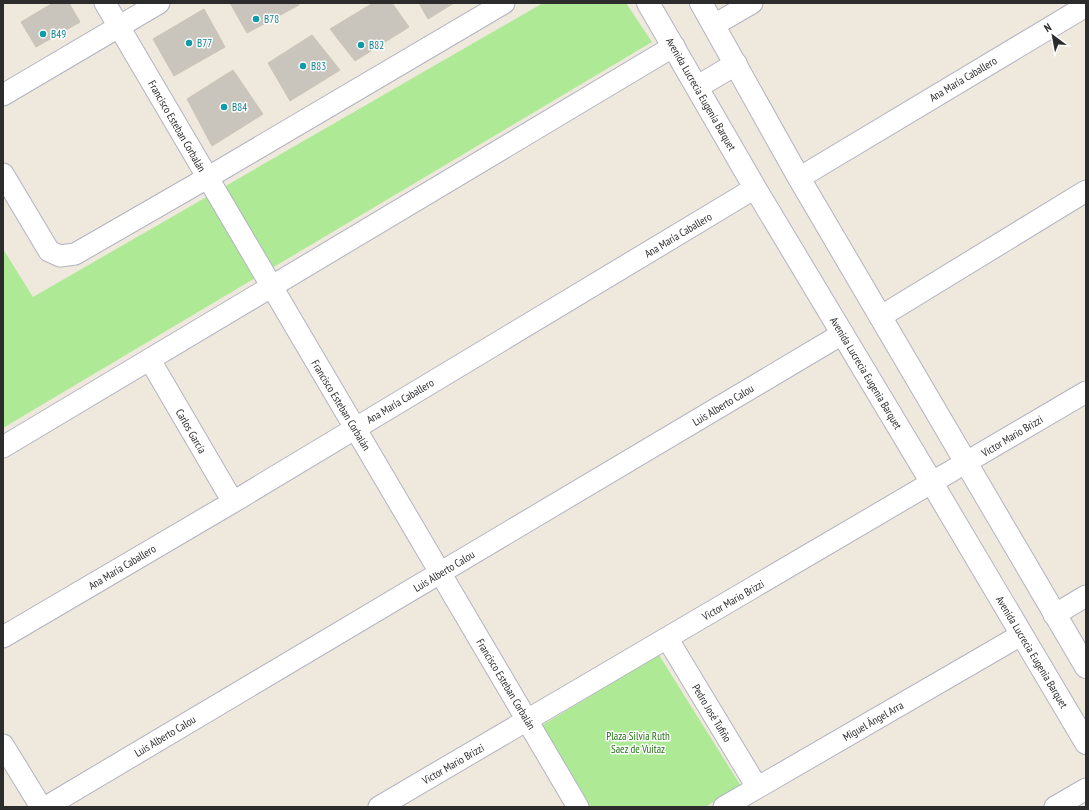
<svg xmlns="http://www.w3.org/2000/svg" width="1089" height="810" viewBox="0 0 1089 810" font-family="'PT Sans Narrow',sans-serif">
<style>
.green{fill:#aeea95}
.building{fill:#cac5bc;stroke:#cbc4b6}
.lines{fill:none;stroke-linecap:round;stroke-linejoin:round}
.minor-casing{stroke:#b1b3c1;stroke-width:23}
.secondary-casing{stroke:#b1b3c1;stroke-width:24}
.minor{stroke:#fff;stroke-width:21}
.secondary{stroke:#fff;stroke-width:22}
.culture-dot{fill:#0f9aa8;stroke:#fff;stroke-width:1.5}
.labels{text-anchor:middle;stroke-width:3;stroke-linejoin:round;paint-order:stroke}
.culture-label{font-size:11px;fill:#0d838f;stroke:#fff;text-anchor:start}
.street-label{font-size:11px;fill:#2c2c2c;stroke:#fff}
.park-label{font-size:11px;fill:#237114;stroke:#fff}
</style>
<rect width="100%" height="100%" fill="#efe8dd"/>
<path class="green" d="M 543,3 L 626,3 L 652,42 L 3,428 L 3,249 L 33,297 Z
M 659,655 L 741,786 L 705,807 L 588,807 L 539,727 Z"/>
<path class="building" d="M 53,3 L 69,3 L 80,22 L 36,47 L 21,22 Z
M 230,3 L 298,3 L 299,5 L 247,33 Z
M 373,3 L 392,3 L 409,27 L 355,61 L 330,29 Z
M 419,3 L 454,3 L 428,19 Z
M 204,9 L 225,47 L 174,76 L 153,39 Z
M 312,35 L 340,70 L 290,101 L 268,63 Z
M 233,70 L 263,114 L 212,146 L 187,99 Z"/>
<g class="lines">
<g class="minor-casing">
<path id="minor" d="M 105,3 L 578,807
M 714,25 L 752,3
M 3,95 L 159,3
M 3,174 L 49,251 L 60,256 L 75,254 L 207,178 L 504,3
M 799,178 L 1086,6
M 880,317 L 1086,191
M 150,360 L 233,502
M 3,447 L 674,46
M 1054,615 L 1086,596
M 3,637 L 233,502 L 755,188
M 667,638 L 757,787
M 3,745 L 41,807
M 46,807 L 842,334
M 379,807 L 1086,392
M 724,807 L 1021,635
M 1055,807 L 1086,789"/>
</g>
<g class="secondary-casing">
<path id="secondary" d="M 648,3 L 755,188 L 932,483 L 1086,743
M 701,3 L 799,178 L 1086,667
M 697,87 L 736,64"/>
</g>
<use href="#minor" class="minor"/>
<use href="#secondary" class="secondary"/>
</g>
<g class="culture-dot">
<circle cx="256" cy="19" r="4"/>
<circle cx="43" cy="34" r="4"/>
<circle cx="189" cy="43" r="4"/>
<circle cx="361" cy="45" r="4"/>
<circle cx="303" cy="66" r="4"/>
<circle cx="224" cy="107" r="4"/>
</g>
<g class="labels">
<g class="culture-label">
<text x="264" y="23">B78</text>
<text x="51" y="38">B49</text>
<text x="197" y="47">B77</text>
<text x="369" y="49">B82</text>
<text x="311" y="70">B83</text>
<text x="232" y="111">B84</text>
</g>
<g class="street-label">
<text transform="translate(963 79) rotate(-31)" y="4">Ana María Caballero</text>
<text transform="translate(701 94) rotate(60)" y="4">Avenida Lucrecia Eugenia Barquet</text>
<text transform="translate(177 126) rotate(60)" y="4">Francisco Esteban Corbalán</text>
<text transform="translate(678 235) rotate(-31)" y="4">Ana María Caballero</text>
<text transform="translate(866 373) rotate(59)" y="4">Avenida Lucrecia Eugenia Barquet</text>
<text transform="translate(400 401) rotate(-31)" y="4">Ana María Caballero</text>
<text transform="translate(341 405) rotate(59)" y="4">Francisco Esteban Corbalán</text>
<text transform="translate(723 405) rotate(-31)" y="4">Luis Alberto Calou</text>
<text transform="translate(191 431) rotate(60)" y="4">Carlos García</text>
<text transform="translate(1012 436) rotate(-31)" y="4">Victor Mario Brizzi</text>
<text transform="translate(122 567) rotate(-31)" y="4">Ana María Caballero</text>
<text transform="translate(444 571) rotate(-31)" y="4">Luis Alberto Calou</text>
<text transform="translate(733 600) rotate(-30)" y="4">Victor Mario Brizzi</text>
<text transform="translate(1032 652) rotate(59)" y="4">Avenida Lucrecia Eugenia Barquet</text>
<text transform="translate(506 684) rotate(59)" y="4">Francisco Esteban Corbalán</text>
<text transform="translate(712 713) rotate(59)" y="4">Pedro José Tufiño</text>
<text transform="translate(873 721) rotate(-30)" y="4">Miguel Ángel Arra</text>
<text transform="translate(165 736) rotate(-31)" y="4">Luis Alberto Calou</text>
<text transform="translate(453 764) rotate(-30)" y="4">Victor Mario Brizzi</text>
</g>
<g class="park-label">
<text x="638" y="740">Plaza Silvia Ruth<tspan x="638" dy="13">Saez de Vuitaz</tspan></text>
</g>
</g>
<rect width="1089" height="810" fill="none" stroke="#2c2c2c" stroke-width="8"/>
<g transform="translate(1053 36) rotate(328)" stroke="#ffffff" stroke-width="3" paint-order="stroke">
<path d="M0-3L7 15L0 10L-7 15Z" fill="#2c2c2c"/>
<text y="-6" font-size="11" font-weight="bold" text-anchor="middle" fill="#2c2c2c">N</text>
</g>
</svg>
